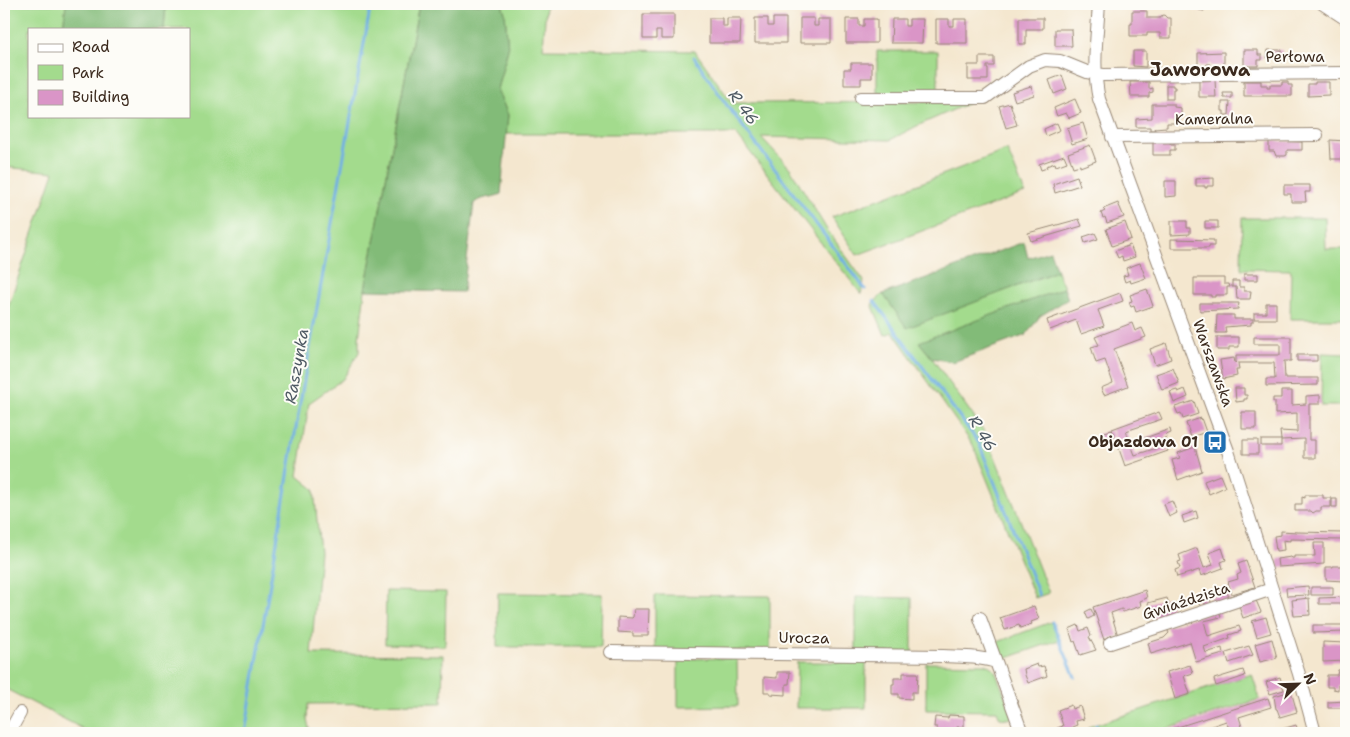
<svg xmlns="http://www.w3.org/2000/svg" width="1350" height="737" viewBox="0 0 1350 737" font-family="'Shantell Sans',sans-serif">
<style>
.green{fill:#a3db8d;stroke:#6f8256}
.forest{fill:#82bb78;stroke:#5e724b}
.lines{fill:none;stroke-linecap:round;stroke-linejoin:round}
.stream{stroke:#71afe4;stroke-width:3}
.building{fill:#da95c7}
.minor-casing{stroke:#988876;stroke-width:14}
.minor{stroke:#fff;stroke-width:12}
.labels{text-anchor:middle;stroke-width:4;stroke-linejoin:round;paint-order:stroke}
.street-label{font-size:15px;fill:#3b2a1e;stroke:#fdfcf7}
.poi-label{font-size:15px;font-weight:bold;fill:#3b2a1e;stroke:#fdfcf7;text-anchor:end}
.water-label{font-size:16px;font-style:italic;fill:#4e5963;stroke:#fdfcf7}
.quarter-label{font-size:18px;font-weight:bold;fill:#3b2a1e;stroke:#fdfcf7}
</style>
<rect width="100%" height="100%" fill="#fdfcf7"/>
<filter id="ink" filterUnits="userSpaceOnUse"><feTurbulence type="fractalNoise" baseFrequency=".02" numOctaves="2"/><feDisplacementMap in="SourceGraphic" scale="10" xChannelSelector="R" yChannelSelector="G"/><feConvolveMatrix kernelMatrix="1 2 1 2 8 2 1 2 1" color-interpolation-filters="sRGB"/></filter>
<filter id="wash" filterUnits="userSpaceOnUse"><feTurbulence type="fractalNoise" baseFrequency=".0096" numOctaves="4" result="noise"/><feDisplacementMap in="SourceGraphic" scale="20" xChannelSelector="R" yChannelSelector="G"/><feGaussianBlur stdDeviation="1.12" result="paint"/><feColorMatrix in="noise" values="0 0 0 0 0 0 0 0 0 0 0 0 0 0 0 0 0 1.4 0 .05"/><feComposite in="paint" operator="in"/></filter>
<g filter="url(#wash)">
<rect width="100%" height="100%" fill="#f4e7cf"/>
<path class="green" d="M 4,4 L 66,4 L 63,29 L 29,29 L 29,116 L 189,116 L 189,29 L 164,29 L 166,4 L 419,4 L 365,290 L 359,339 L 359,352 L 343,379 L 309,403 L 298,476 L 314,489 L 320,552 L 311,654 L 443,655 L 442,703 L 308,704 L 307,719 L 310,733 L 91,733 L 4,688 L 4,319 L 54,172 L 4,167 Z
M 502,4 L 546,4 L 543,49 L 695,51 L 732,103 L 971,102 L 917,126 L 890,140 L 761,137 L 790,168 L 826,228 L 864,281 L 861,294 L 736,134 L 506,134 L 508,115 L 497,89 L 508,49 L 505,13 Z
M 877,51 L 938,51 L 938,93 L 877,93 Z
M 1007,150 L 1025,193 L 857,255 L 832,217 Z
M 1242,218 L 1325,218 L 1326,249 L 1346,249 L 1346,319 L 1290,319 L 1291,270 L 1241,269 Z
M 1057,271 L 1064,288 L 920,343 L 932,358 L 986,434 L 1049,593 L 1035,598 L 973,445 L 893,332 L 885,335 L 872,304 L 883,294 L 908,327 Z
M 1322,353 L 1346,354 L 1346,406 L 1321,406 Z
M 386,591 L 446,592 L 445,646 L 385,644 Z
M 498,593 L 602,594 L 601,647 L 497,647 Z
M 655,595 L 770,596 L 770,651 L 655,650 Z
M 856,597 L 912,598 L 912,653 L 856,652 Z
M 1051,622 L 1059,640 L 1001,660 L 995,643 Z
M 737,658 L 738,706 L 678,707 L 678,659 Z
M 797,662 L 866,662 L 866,708 L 796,708 Z
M 926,663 L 984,664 L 990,666 L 995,671 L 1013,716 L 1009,719 L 1000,718 L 997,711 L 926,710 Z
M 1252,674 L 1260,699 L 1154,733 L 1090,733 L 1088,727 Z"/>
<path class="forest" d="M 66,4 L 169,4 L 166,5 L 164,29 L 63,29 Z
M 419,4 L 502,4 L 505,13 L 508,49 L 497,89 L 508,115 L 501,194 C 490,199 484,196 474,203 L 463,292 L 365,290 Z
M 1024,242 L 1028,258 L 1050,251 L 1057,271 L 907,328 L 883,294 Z
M 1064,288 L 1068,299 L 1040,316 L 1026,335 L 953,362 L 932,358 L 919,342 Z"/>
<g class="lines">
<path class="stream" d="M 694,57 L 726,104 L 865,289
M 874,301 L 979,443 L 1039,595
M 1052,622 L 1075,677
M 1096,725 L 1099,733
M 245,733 L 303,386 L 371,4"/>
</g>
<g id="blocks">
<path class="building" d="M 1196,4 L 1208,4 L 1208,6 L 1205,6 L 1204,11 L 1199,10 L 1199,6 L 1196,6 Z
M 1132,11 L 1147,11 L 1147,18 L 1160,18 L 1161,16 L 1164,15 L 1167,18 L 1171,18 L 1171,38 L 1160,38 L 1160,33 L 1147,33 L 1147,36 L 1130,36 L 1130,24 L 1132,24 Z
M 643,14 L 674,14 L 674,39 L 661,39 L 661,31 L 656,31 L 656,39 L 643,39 Z
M 709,18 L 722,18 L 722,26 L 727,26 L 727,18 L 741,18 L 740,43 L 709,43 Z
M 755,18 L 768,18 L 768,26 L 773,26 L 773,18 L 786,18 L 786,43 L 755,43 Z
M 800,18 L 814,18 L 814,26 L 818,26 L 818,19 L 831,19 L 831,43 L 800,43 Z
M 1019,18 L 1043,18 L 1043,29 L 1026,29 L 1026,44 L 1019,44 Z
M 846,19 L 859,19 L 859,26 L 864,26 L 864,19 L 877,19 L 877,43 L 846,43 Z
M 892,19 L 905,19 L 905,26 L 909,26 L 909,19 L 923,19 L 922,43 L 891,43 Z
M 936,19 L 949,19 L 949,26 L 954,26 L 954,19 L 967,19 L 967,43 L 936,43 Z
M 1055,29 L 1071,29 L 1072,46 L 1055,46 Z
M 1244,50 L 1258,50 L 1258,55 L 1262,55 L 1262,60 L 1258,60 L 1258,66 L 1244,66 Z
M 1268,50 L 1282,50 L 1281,58 L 1267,58 Z
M 1133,51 L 1146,51 L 1146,67 L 1133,66 Z
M 1224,52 L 1224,66 L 1210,66 L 1210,64 L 1207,64 L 1207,66 L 1198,66 L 1198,53 Z
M 979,57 L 994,57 L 994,66 L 987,66 L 987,69 L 988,69 L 988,80 L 968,80 L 968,65 L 979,65 Z
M 851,63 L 872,63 L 872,78 L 861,78 L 861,85 L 844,85 L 844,69 L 851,69 Z
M 1062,75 L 1067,89 L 1054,94 L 1049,80 Z
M 1215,80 L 1216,97 L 1199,97 L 1199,81 Z
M 1244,81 L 1261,81 L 1261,85 L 1267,85 L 1267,88 L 1270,88 L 1270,85 L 1282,85 L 1282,82 L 1288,82 L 1288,85 L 1292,85 L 1292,96 L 1244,96 Z
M 1130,82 L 1149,82 L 1149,89 L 1153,88 L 1153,92 L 1149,93 L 1149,97 L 1131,97 Z
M 1315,82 L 1329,82 L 1329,95 L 1308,96 L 1308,84 L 1315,84 Z
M 1166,85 L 1173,85 L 1173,87 L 1175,87 L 1175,89 L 1173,89 L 1173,99 L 1166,99 Z
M 1031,86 L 1034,95 L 1015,101 L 1012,92 Z
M 1223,93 L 1232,93 L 1232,98 L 1224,98 Z
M 1075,99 L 1081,113 L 1069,118 L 1066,113 L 1057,116 L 1054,108 Z
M 1222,102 L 1230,102 L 1229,115 L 1224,115 L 1224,111 L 1222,111 Z
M 1010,103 L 1017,125 L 1006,128 L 999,106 Z
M 1152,104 L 1174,104 L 1174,107 L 1181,108 L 1181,118 L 1174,118 L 1175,123 L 1167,123 L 1167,127 L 1154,128 L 1155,130 L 1150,130 L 1150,127 L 1136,127 L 1136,119 L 1152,118 Z
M 1057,123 L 1060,130 L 1046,136 L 1044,129 Z
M 1083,123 L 1088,139 L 1072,144 L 1067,128 Z
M 1153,138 L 1170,138 L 1170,144 L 1175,144 L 1175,150 L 1170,150 L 1170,155 L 1153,155 Z
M 1330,140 L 1346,141 L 1346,159 L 1331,159 Z
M 1269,141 L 1302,142 L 1302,150 L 1287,150 L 1287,155 L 1285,156 L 1276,156 L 1274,151 L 1269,151 Z
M 1090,145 L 1096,161 L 1080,167 L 1080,165 L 1073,167 L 1068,153 Z
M 1064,155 L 1067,162 L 1056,166 L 1055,163 L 1046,166 L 1047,168 L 1041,170 L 1039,164 Z
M 1077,176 L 1080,185 L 1055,193 L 1053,184 Z
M 1214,178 L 1214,186 L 1207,186 L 1207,188 L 1205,188 L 1205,186 L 1196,186 L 1196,179 Z
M 1165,181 L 1176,181 L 1176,196 L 1165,197 Z
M 1284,185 L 1310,185 L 1310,192 L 1305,192 L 1306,202 L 1291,202 L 1291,194 L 1284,194 Z
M 1118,203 L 1124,217 L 1107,223 L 1105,217 L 1103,218 L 1101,213 L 1105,211 L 1103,209 Z
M 1079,219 L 1082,226 L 1031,241 L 1028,233 Z
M 1171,221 L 1187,221 L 1187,228 L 1190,228 L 1190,234 L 1171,235 Z
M 1205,221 L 1218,221 L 1218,228 L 1205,228 Z
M 1125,222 L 1131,239 L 1112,246 L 1106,229 Z
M 1095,233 L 1098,239 L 1085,243 L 1083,237 Z
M 1171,239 L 1214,240 L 1214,246 L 1209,246 L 1209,248 L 1171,248 Z
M 1130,245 L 1135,257 L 1123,261 L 1122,256 L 1118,258 L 1115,251 Z
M 1140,263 L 1146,278 L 1131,283 L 1130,280 L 1125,282 L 1123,276 L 1128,275 L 1126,268 Z
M 1244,274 L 1258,274 L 1258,280 L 1244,280 Z
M 1194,278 L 1224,278 L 1224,284 L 1229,284 L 1230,287 L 1227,287 L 1227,295 L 1215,295 L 1215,297 L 1211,297 L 1211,295 L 1194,295 Z
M 1232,281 L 1239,281 L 1239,287 L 1244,287 L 1244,291 L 1251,291 L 1250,299 L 1237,299 L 1236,287 L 1232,287 Z
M 1147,289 L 1153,306 L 1136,312 L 1134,306 L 1131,307 L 1129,302 L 1132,301 L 1130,295 Z
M 1120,293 L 1123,301 L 1098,310 L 1104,326 L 1081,334 L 1076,320 L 1050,330 L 1047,320 Z
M 1200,303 L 1239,303 L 1238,309 L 1200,311 Z
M 1266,303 L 1276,303 L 1276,319 L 1254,319 L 1254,313 L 1266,313 Z
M 1217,315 L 1234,315 L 1234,319 L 1253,319 L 1253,322 L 1251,322 L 1251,325 L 1225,327 L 1226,333 L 1216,333 Z
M 1132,323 L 1135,331 L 1142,328 L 1146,337 L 1114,349 L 1128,386 L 1104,395 L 1101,388 L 1113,383 L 1105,360 L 1096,363 L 1091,347 L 1099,345 L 1095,337 Z
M 1217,337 L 1239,337 L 1239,347 L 1229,347 L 1229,350 L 1217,350 Z
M 1254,337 L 1291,337 L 1291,361 L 1284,361 L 1285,378 L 1318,378 L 1318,385 L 1266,386 L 1266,379 L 1275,379 L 1274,363 L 1238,363 L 1239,370 L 1236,370 L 1237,376 L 1223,379 L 1220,360 L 1234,358 L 1235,363 L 1236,362 L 1236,355 L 1280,355 L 1280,344 L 1254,344 Z
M 1166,343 L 1171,359 L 1155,365 L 1150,349 Z
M 1297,355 L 1317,355 L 1317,361 L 1297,361 Z
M 1173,368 L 1179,383 L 1162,390 L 1156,374 Z
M 1235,388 L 1244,388 L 1244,395 L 1247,395 L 1247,399 L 1244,399 L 1244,401 L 1236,402 Z
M 1185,389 L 1188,397 L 1174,403 L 1170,392 L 1177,390 L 1178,392 Z
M 1281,391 L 1292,391 L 1292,405 L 1306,404 L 1306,396 L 1320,395 L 1320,404 L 1309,404 L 1309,440 L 1315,440 L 1315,458 L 1304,458 L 1304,439 L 1281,440 L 1280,431 L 1297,432 L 1297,413 L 1275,414 L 1275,402 L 1273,402 L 1273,398 L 1281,398 Z
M 1194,401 L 1198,414 L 1183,419 L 1181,413 L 1178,414 L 1175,407 Z
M 1159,412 L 1162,419 L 1126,431 L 1135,455 L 1166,445 L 1168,451 L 1125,466 L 1112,429 Z
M 1242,412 L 1256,412 L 1256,429 L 1242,429 Z
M 1201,418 L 1206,432 L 1191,437 L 1186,423 Z
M 1170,429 L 1171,433 L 1166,435 L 1167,438 L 1141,447 L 1139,440 Z
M 1111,430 L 1113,437 L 1098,443 L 1096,435 Z
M 1243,440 L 1258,440 L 1258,454 L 1243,454 Z
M 1261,440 L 1281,440 L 1281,446 L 1261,446 Z
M 1195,447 L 1202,471 L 1178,480 L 1172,460 L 1180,458 L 1178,453 Z
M 1220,475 L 1225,487 L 1209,494 L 1204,481 Z
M 1305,495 L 1323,495 L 1323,498 L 1331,498 L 1331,507 L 1321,507 L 1321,511 L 1316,511 L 1313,513 L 1311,511 L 1295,511 L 1295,504 L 1302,504 L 1302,497 L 1305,498 Z
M 1332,499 L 1337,499 L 1337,507 L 1332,507 Z
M 1172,501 L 1177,513 L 1169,517 L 1164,504 Z
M 1196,511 L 1198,518 L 1184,523 L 1182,516 Z
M 1281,531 L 1297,532 L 1343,533 L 1342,540 L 1290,539 L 1290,541 L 1283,540 L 1284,550 L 1276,551 L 1274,536 L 1281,535 Z
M 1314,543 L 1324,543 L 1324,564 L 1278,567 L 1277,559 L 1291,557 L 1292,558 L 1294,558 L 1294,556 L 1315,556 Z
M 1197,548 L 1204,568 L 1213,565 L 1209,553 L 1222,548 L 1226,560 L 1221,562 L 1223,568 L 1201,576 L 1199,570 L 1177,577 L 1175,570 L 1180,568 L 1178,562 L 1181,561 L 1179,555 Z
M 1246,561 L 1255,587 L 1232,594 L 1228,582 L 1238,579 L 1237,575 L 1241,573 L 1238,564 Z
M 1333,566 L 1344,566 L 1344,581 L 1326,580 L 1326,567 L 1333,567 Z
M 1308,586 L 1309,595 L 1287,596 L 1286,588 Z
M 1311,587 L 1333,587 L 1333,595 L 1311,595 Z
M 1145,590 L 1147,598 L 1140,601 L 1141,606 L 1123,612 L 1122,609 L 1111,613 L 1118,636 L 1104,640 L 1093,607 Z
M 1227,592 L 1230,600 L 1212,606 L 1210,598 Z
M 1203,596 L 1206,607 L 1201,609 L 1197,598 Z
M 1346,597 L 1346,604 L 1319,604 L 1319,598 Z
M 1167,598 L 1172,612 L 1152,618 L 1148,603 Z
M 1255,598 L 1261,612 L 1243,618 L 1238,604 Z
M 1309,598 L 1310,615 L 1294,616 L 1292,600 Z
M 1034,606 L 1039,619 L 1031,622 L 1032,624 L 1020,628 L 1019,625 L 1005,630 L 1000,618 Z
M 634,609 L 649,609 L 648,636 L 633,636 L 633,633 L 618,632 L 618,617 L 632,618 L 633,617 Z
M 1091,609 L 1094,616 L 1088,619 L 1085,612 Z
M 1219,609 L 1221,617 L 1204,621 L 1208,636 L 1239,626 L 1241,631 L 1229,635 L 1230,638 L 1204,647 L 1206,653 L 1222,648 L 1223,654 L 1196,662 L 1190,642 L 1151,654 L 1148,643 L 1164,638 L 1169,633 L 1166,627 Z
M 1266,617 L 1271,633 L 1257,637 L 1252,621 Z
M 1078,625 L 1080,631 L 1088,628 L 1091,636 L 1089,637 L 1096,650 L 1080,655 L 1075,641 L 1073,642 L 1069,629 Z
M 1313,625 L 1346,625 L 1346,632 L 1313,633 Z
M 1272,639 L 1277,658 L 1260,662 L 1255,644 Z
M 1323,642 L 1346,643 L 1346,661 L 1323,662 Z
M 1249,646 L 1253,655 L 1229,663 L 1226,653 Z
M 1037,664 L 1038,667 L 1044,666 L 1047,676 L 1028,683 L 1025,675 L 1024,669 Z
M 1190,665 L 1193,673 L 1184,676 L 1190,694 L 1175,699 L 1167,672 Z
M 1345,669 L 1345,685 L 1338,685 L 1338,690 L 1333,689 L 1333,687 L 1327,687 L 1327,675 L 1337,675 L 1338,670 Z
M 1243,670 L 1245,676 L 1216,686 L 1214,679 Z
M 777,672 L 790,672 L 789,684 L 786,684 L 786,695 L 770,694 L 770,692 L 764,692 L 764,677 L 777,678 Z
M 903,673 L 918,673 L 917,692 L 912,692 L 912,699 L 899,698 L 899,694 L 892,694 L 892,684 L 894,684 L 894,678 L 903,678 Z
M 1280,677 L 1284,690 L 1270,694 L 1266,682 Z
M 1291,691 L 1297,712 L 1280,717 L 1277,709 L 1276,709 L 1274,696 Z
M 1268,698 L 1271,707 L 1239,717 L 1244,733 L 1231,733 L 1226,721 L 1200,730 L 1200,731 L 1194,733 L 1159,733 Z
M 1346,701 L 1346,708 L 1328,708 L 1328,702 Z
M 1071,705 L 1072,709 L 1080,706 L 1084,719 L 1076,721 L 1077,725 L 1072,727 L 1074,731 L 1068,733 L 1058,733 L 1057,728 L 1063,726 L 1058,710 Z
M 949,715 L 964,716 L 964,727 L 957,727 L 956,733 L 937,733 L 937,727 L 934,727 L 935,717 L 948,718 Z
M 1296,725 L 1299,733 L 1283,733 L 1282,729 Z"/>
</g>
</g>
<g filter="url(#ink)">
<use href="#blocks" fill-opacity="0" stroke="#988876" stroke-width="1"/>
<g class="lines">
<g class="minor-casing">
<path id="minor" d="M 1099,4 C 1097,36 1092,67 1099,99 L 1228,451 L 1299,674 L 1315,733
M 1323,4 L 1346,19
M 861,98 L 985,98 L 1029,66 L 1045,60 L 1060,61 L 1087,72 L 1103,75 L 1346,73
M 1112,137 L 1317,135
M 980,618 L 1022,733
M 1110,643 L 1272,589
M 611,652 L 943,656 C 961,657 979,656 996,662
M 9,733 L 20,713"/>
</g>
<use href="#minor" class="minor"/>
</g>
</g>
<defs>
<g id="bus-square" transform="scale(1.25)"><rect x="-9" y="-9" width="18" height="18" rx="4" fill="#1f6fb2" stroke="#fdfcf7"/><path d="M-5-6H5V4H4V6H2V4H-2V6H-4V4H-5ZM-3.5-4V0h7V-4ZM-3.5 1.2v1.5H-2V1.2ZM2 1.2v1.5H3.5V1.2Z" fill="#fff"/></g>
</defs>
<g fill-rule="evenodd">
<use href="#bus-square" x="1215" y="442"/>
</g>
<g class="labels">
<g class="street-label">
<text x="1295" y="62">Perłowa</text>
<text transform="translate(1214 119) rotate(-1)" y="5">Kameralna</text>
<text transform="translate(1213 363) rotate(70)" y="5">Warszawska</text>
<text transform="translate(1186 601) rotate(-18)" y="5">Gwiaździsta</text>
<text transform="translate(804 638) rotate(1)" y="5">Urocza</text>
</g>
<g class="poi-label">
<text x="1198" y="447">Objazdowa 01</text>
</g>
<g class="water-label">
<text transform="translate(744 107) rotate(54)" y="6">R 46</text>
<text transform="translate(296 366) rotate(-80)" y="6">Raszynka</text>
<text transform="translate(983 433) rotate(59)" y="6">R 46</text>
</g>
<g class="quarter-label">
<text x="1200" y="76">Jaworowa</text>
</g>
</g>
<rect width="1350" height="737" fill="none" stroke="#fdfcf7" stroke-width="20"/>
<rect x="28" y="28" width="162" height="90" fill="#fdfcf7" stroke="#afa8a0"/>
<rect x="38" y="44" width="25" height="8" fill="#ffffff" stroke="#afa8a0"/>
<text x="72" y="52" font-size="15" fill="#3b2a1e">Road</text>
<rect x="38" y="65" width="25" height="15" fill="#a3db8d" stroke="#afa8a0"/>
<text x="72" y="78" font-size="15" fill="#3b2a1e">Park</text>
<rect x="38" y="90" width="25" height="15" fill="#da95c7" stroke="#afa8a0"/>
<text x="72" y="102" font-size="15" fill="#3b2a1e">Building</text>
<g transform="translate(1298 684) rotate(67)" stroke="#fdfcf7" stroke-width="4" paint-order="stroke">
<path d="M0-4L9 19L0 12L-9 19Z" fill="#3b2a1e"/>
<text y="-8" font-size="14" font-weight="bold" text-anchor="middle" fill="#3b2a1e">N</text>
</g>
</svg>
